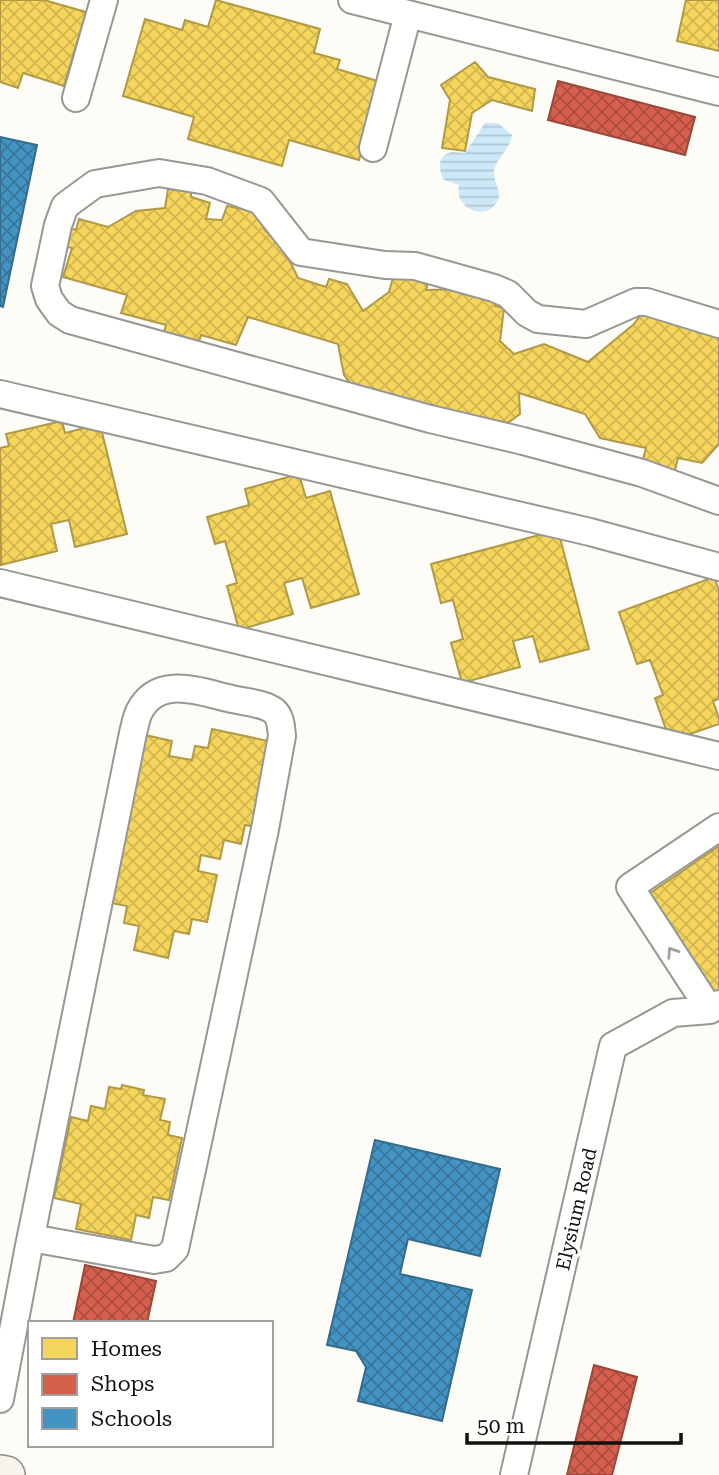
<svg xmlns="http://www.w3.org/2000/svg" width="719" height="1475" viewBox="0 0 719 1475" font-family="'Roboto Serif',serif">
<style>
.water{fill:url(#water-rules)}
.homes{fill:url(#homes-cross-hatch);stroke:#b19a46;stroke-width:2}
.shops{fill:url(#shops-cross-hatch);stroke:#9b483b;stroke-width:2}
.schools{fill:url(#schools-cross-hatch);stroke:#346c8e;stroke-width:2}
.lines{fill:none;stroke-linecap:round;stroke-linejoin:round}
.minor-casing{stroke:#979795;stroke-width:30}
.secondary-casing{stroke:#8e8d8b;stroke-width:40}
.minor{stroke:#fffffe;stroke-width:26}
.secondary{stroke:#f6f4eb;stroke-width:37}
.oneway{stroke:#a0a09f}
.labels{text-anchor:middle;stroke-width:7;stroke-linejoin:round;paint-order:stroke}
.street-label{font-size:19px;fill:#111;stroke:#fff}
</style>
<defs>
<pattern id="water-rules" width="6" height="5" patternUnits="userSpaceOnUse" patternTransform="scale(1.75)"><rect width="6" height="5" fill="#cde8f7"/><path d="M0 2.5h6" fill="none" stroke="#afc6d3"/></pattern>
<pattern id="homes-cross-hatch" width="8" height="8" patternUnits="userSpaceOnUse" patternTransform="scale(1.75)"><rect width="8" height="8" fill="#f6d55c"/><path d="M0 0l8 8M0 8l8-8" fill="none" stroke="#d2b64f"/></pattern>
<pattern id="shops-cross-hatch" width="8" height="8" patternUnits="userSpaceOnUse" patternTransform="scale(1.75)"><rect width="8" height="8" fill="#d6604d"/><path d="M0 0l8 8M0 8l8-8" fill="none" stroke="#ac4e3f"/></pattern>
<pattern id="schools-cross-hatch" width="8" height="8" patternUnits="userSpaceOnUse" patternTransform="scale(1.75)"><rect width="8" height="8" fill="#4393c3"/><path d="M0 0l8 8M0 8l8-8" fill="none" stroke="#37779d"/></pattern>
</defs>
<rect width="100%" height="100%" fill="#fdfcf7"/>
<path class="water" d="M 485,123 L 498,123 L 512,135 C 511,149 492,162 494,175 C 495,186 505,195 494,206 C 481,220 454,207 459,185 L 444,180 C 438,170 437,154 452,152 C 456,152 461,153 465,153 Z"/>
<path class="homes" d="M 0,0 L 44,0 L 86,12 L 64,86 L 23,73 L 18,88 L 0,82 Z
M 216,0 L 320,29 L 314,53 L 340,60 L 337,69 L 381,82 L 359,160 L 289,140 L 282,166 L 188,139 L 194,117 L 123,96 L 145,19 L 182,30 L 185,20 L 208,27 Z
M 686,0 L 719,0 L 719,51 L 677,41 Z
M 475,62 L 488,77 L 535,89 L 532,111 L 492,100 L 472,113 L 465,151 L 442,148 L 450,100 L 441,85 Z
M 168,189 L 191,192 L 191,197 L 210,203 L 206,219 L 222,220 L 227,206 L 242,209 L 242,206 L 252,207 L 251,212 L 265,216 L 264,229 L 285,251 L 298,278 L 326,287 L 329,279 L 347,284 L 363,311 L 389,292 L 394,274 L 429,279 L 426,290 L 464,289 L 497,298 L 495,306 L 504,308 L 500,341 L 514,354 L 544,344 L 588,362 L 634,324 L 642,313 L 719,336 L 719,444 L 702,463 L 678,458 L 674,474 L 641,467 L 646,448 L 600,438 L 585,414 L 519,393 L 520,414 L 498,430 L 359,395 L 344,375 L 338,344 L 248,317 L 236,345 L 201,335 L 197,349 L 162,339 L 166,325 L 121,313 L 127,295 L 63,277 L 72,248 L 62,246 L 67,227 L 76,230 L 79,219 L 108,227 L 136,211 L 165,208 Z
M 62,421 L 65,433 L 100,424 L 127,534 L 75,547 L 69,520 L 51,524 L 57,551 L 1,565 L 0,448 L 9,446 L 6,434 Z
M 299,474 L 306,498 L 330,491 L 359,594 L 311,608 L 302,578 L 284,583 L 293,614 L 239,630 L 227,586 L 237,583 L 225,541 L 215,544 L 207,517 L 249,505 L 245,489 Z
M 558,530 L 589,649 L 540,662 L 533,636 L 513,641 L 520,667 L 462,683 L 451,643 L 463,639 L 453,600 L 441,603 L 431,564 Z
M 714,577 L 719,590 L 719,699 L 713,701 L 719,718 L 719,724 L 670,741 L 655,698 L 663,695 L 650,660 L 637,664 L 619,612 Z
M 212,729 L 273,742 L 256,827 L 245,825 L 241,844 L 224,840 L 220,859 L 201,855 L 198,871 L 217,875 L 207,922 L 192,919 L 189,934 L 174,931 L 168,958 L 134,950 L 139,926 L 124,923 L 127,906 L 111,903 L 145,735 L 172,741 L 169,756 L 192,760 L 195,746 L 208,748 Z
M 719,846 L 719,990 L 710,996 L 646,896 Z
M 122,1085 L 144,1090 L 143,1095 L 165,1099 L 160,1120 L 170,1122 L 168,1135 L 182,1138 L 169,1200 L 153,1197 L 149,1218 L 136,1215 L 131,1240 L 76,1229 L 81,1204 L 54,1198 L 71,1117 L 88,1121 L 91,1106 L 105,1109 L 109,1087 L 121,1089 Z"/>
<path class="shops" d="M 558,81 L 695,117 L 685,155 L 548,120 Z
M 85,1265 L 156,1281 L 147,1323 L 73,1323 Z
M 594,1365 L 637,1377 L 612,1475 L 567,1475 Z"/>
<path class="schools" d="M 0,137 L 37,145 L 3,307 L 0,306 Z
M 375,1140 L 500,1169 L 480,1256 L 408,1239 L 400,1274 L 472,1290 L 442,1421 L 358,1401 L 366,1367 L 356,1351 L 327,1345 Z"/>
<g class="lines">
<g class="minor-casing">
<path id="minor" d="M 352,0 L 719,92
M 76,98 L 104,0
M 373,148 L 408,14
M 719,324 L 647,302 L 636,302 L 586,324 L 538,319 L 527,313 L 508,294 L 494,288 L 415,266 L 385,265 L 301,252 L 261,201 L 207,181 L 159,173 L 95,184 L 65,206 L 58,225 L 45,286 L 49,299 L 59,313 L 70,320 L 430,419 L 523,441 L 642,473 L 719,501
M 0,394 L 590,532 L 719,567
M 0,583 L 719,756
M 710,1010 L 630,887 L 719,827
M 0,1399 L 29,1246 L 133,733 C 135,726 136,718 139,712 C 158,674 200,692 232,699 C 244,702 264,703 274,711 C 281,717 281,727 282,736 L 265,829 L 175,1249 L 166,1258 L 154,1260 L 31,1238
M 514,1475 L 613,1046 L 673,1013 L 710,1010 L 719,1004"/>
</g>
<g class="secondary-casing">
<path id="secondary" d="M 0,1474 L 6,1475"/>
</g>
<use href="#minor" class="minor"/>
<use href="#secondary" class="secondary"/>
</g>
<defs><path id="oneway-chevron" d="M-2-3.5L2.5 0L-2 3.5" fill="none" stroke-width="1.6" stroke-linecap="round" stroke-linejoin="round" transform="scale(1.75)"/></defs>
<use class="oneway" href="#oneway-chevron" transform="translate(672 952) rotate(-123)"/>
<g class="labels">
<g class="street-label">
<text transform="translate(576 1209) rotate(-77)" y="7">Elysium Road</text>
</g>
</g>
<rect x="28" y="1321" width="245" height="126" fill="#ffffff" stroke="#a0a0a0" stroke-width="2"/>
<rect x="42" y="1338" width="35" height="21" fill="#f6d55c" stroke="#a0a0a0" stroke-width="2"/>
<text x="91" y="1356" font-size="21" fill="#111111">Homes</text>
<rect x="42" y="1374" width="35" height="21" fill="#d6604d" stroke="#a0a0a0" stroke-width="2"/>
<text x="91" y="1391" font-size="21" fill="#111111">Shops</text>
<rect x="42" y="1408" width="35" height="21" fill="#4393c3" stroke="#a0a0a0" stroke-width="2"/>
<text x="91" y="1426" font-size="21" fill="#111111">Schools</text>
<path d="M467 1433v10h214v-10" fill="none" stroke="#111111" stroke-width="3.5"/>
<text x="477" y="1433" font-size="21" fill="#111111" stroke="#ffffff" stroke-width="5" paint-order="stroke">50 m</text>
</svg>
